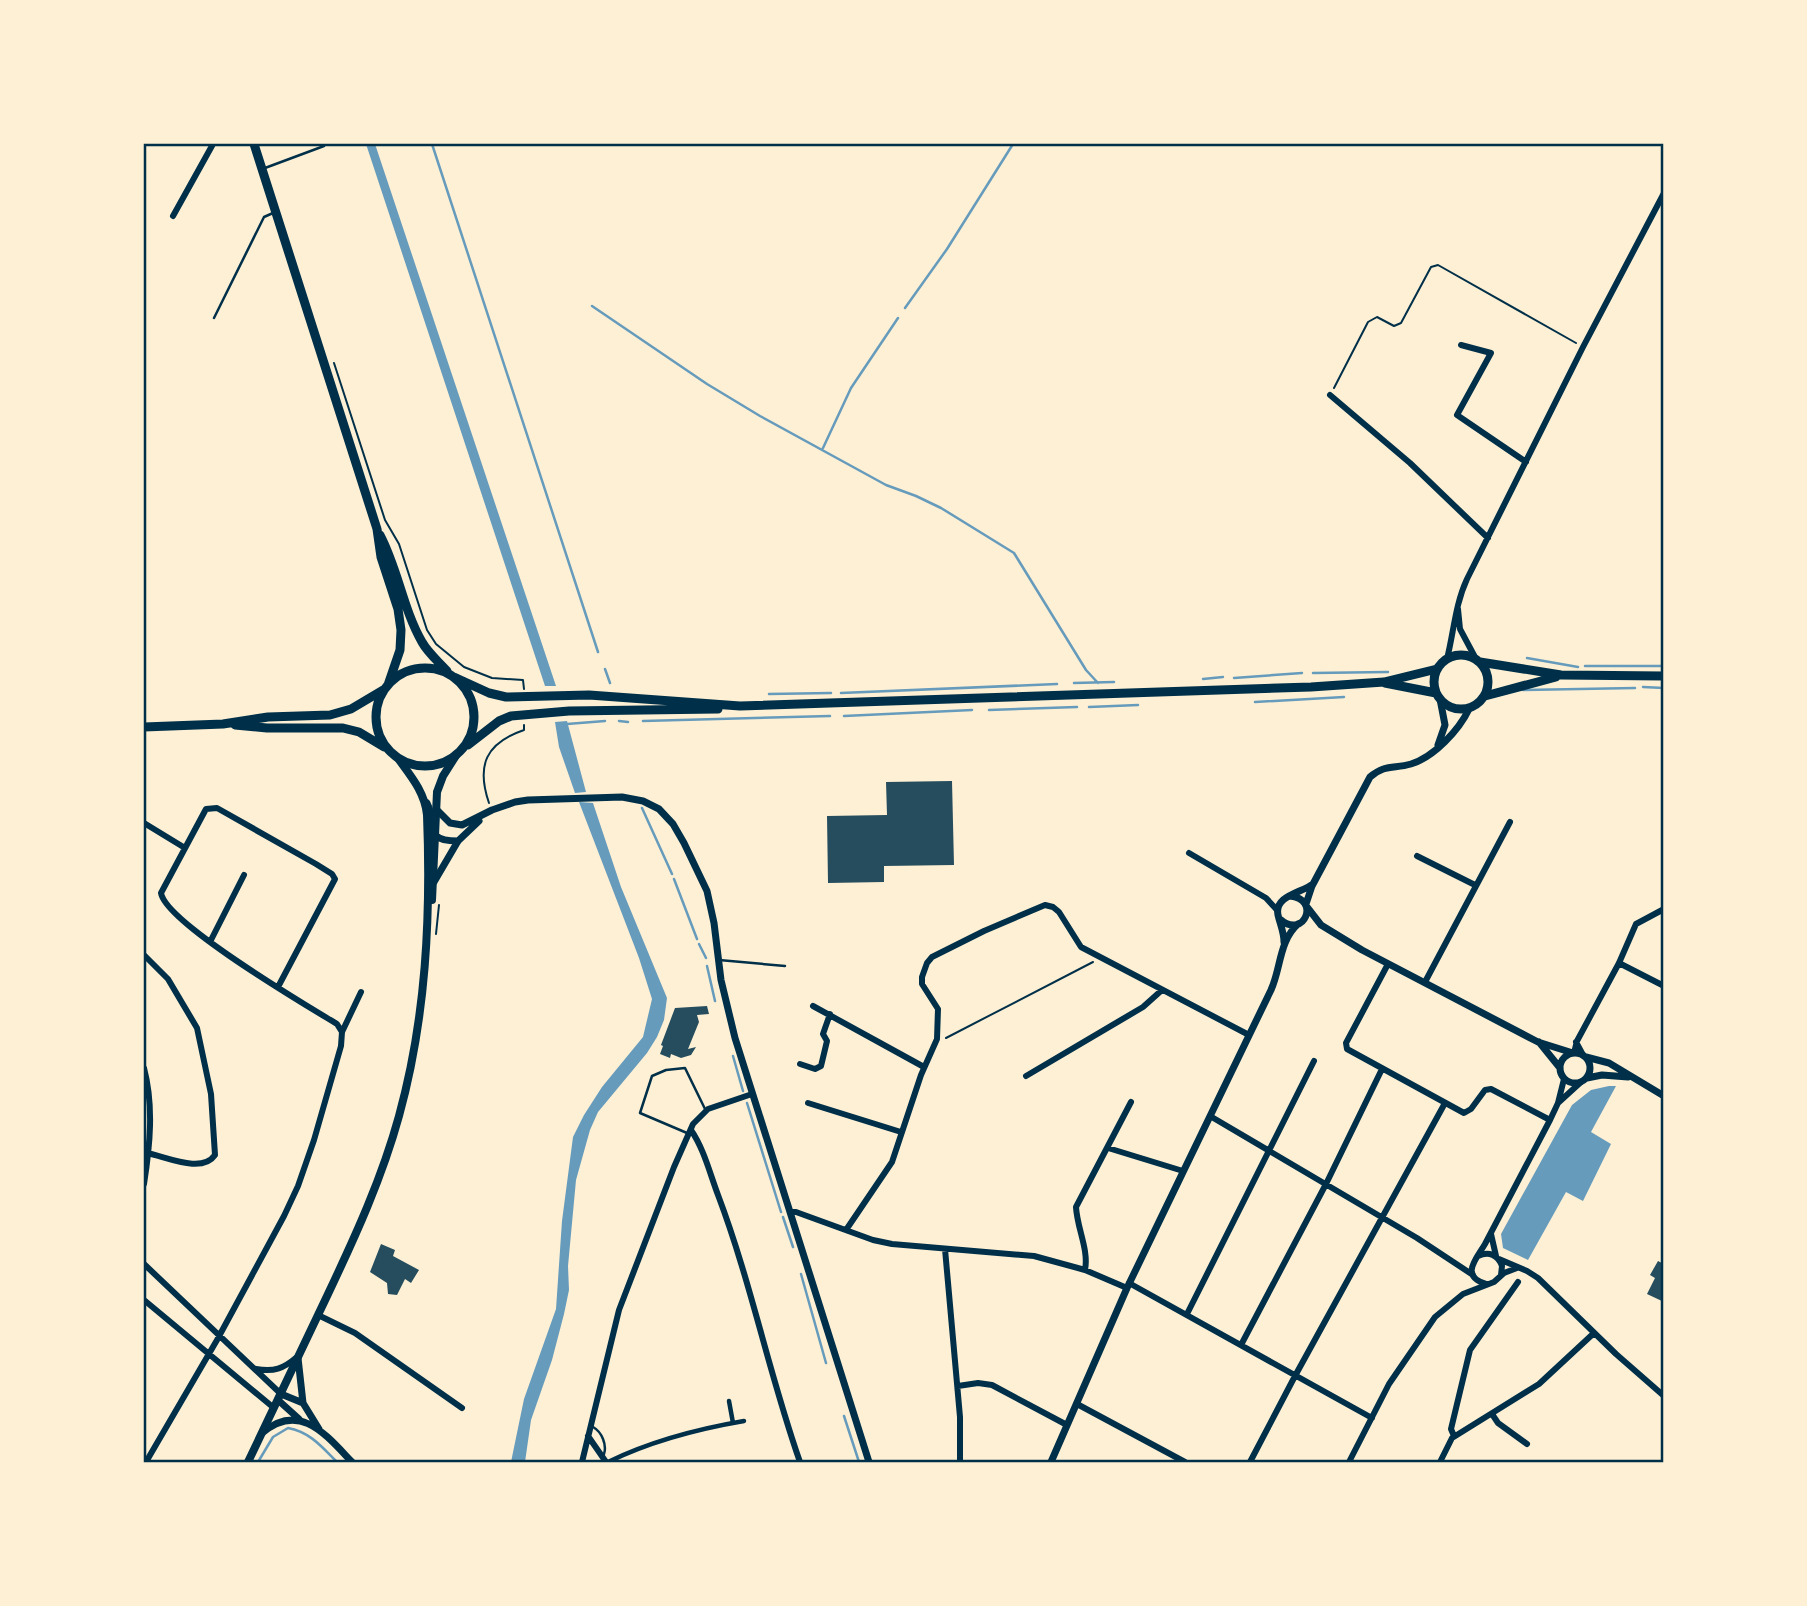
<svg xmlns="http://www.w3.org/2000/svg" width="1807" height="1606" viewBox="0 0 1807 1606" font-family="'PT Sans',sans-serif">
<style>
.water{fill:#669bbc}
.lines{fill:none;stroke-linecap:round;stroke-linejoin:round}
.stream{stroke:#669bbc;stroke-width:2.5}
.building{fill:#264d5e}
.path{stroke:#003049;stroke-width:2}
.service{stroke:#003049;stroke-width:2.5}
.pedestrian{stroke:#003049;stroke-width:4.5}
.minor{stroke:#003049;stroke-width:6}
.tertiary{stroke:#003049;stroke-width:7}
.secondary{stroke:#003049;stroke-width:8}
.primary{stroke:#003049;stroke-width:9}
.neatline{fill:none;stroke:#003049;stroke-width:2.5}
</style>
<rect width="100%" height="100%" fill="#fdf0d5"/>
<path class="water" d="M 366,144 L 375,144 L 556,686 L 545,686 Z
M 567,721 L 586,792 L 575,793 L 559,747 L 555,722 Z
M 579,802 L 593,803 L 621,887 L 667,998 L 664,1020 L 657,1037 L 647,1053 L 598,1112 L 590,1130 L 576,1180 L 568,1266 L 569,1290 L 564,1314 L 552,1360 L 531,1420 L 525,1462 L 511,1462 L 524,1399 L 556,1309 L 562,1221 L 573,1137 L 584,1115 L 602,1087 L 643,1037 L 652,999 L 639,958 Z
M 1609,1086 L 1616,1086 L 1591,1132 L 1611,1144 L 1583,1201 L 1566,1192 L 1528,1260 L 1503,1248 L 1501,1234 L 1572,1105 L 1591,1090 Z"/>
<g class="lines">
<path class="stream" d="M 432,144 L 598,652
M 592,306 L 707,384 L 760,416 L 886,485 L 916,496 L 941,508 L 1014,553 L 1086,670 L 1098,683
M 905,308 L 947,249 L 1013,144
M 823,448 L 851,388 L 898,318
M 1527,658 L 1578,667
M 1585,666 L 1664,666
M 605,669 L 610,683
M 1313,673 L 1388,672
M 1234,678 L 1302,673
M 1203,679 L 1223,677
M 1074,683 L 1114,682
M 1643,687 L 1664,688
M 1523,690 L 1635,688
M 841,693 L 1057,684
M 769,694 L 831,693
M 1255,702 L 1344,697
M 1089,707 L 1138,705
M 989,710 L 1077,707
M 844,716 L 972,710
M 619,721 L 628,722
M 643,721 L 830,716
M 567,724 L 605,721
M 642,808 L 672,874
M 674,879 L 697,939
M 699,944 L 706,958
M 707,966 L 715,1001
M 733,1056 L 743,1091
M 747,1103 L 781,1212
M 783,1217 L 793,1247
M 801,1274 L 826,1363
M 844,1416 L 859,1462
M 258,1462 L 273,1437 L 288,1428 C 310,1432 322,1447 337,1462"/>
</g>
<path class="building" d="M 952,781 L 954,865 L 884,866 L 884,882 L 828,883 L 827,816 L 887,815 L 886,782 Z
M 707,1006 L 709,1014 L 697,1015 L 699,1022 L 688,1049 L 696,1047 L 691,1055 L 681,1058 L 671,1054 L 670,1058 L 660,1054 L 663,1046 L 661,1045 L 675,1008 Z
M 381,1244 L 395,1250 L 393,1256 L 419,1270 L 411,1283 L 405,1279 L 397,1295 L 388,1294 L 387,1283 L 370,1272 Z
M 1658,1261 L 1664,1264 L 1664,1302 L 1647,1294 L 1655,1278 L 1650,1275 Z"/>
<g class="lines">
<path class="path" d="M 334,363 L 385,520 L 399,544 L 427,630 L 436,644 L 464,667 L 492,678 L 523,680 L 524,689
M 1334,388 L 1368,322 L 1377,317 L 1394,326 L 1401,323 L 1431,267 L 1438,265 L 1576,343
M 489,803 C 476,765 486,743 524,730 L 524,725
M 436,934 L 439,905
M 946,1038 L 1093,962"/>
<path class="service" d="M 265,168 L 324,146
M 214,318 L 264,217 L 273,213
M 719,960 L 785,966
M 687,1133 L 640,1113 L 652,1076 L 666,1070 L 685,1068 L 706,1111
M 593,1427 C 602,1432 607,1445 604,1454"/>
<path class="pedestrian" d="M 729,1401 L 733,1423
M 608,1462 C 651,1441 697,1429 744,1421"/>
<path class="minor" d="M 173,216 L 213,144
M 1461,345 L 1491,353 L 1457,415 L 1526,462
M 1330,395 L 1410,463 L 1488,538
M 1458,609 L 1460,629 L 1476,659
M 1447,659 C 1454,631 1455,605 1467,579 L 1583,347 L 1664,193
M 144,823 L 185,848
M 1189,853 L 1266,898 L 1277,910
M 1417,856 L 1475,885
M 210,942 L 244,875
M 144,955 L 168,979 L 197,1028 L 211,1094 L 215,1155 C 202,1174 167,1157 147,1153
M 1619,963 L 1664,986
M 1388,964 L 1346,1043 L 1347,1049 L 1464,1113 L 1471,1109 L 1485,1090 L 1491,1089 L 1550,1120
M 1425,982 L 1510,822
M 813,1006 L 924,1067
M 342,1032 L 361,992
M 1576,1042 L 1583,1055
M 1574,1053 L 1577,1041 L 1619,963 L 1636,924 L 1664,909
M 800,1064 L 815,1069 L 821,1066 L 827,1041 L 823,1034 L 830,1014
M 144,1068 C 154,1106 150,1146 144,1184
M 1026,1076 L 1143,1007 L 1162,990
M 808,1103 L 901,1132
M 1558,1103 L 1581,1082
M 1210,1116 L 1417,1238 L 1473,1275
M 691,1130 C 704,1149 710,1174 718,1195 C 751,1282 769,1374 800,1462
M 1108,1148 L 1183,1171
M 790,1212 L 796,1212 L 873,1240 L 892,1244 L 1034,1256 L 1085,1270 L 1127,1288
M 846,1230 L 892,1162 L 921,1075 L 937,1039 L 938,1009 L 922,984 L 922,977 L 927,963 L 932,957 L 984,931 L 1045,905 L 1053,907 L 1059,912 L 1081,947 L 1249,1035
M 1491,1234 L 1496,1256
M 945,1249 L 960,1417 L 960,1462
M 1478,1256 C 1489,1251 1498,1255 1502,1266 L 1501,1275
M 1499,1259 L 1527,1271 L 1538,1278 L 1616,1354 L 1664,1396
M 144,1264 L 281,1394
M 1085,1270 C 1089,1250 1077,1228 1076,1207 L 1131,1102
M 1129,1283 L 1372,1418
M 1486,1284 C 1459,1276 1477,1258 1485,1244 L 1550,1120 L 1558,1103 L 1564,1079
M 144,1300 L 274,1408
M 1187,1314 L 1314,1061
M 318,1315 L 355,1333 L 462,1408
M 1241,1345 L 1326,1184 L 1382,1069
M 256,1369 C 274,1372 283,1369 297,1357
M 958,1386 L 978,1383 L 992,1385 L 1067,1425
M 1077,1404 L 1185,1462
M 1492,1414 L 1498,1423 L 1527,1444
M 588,1436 L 606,1462
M 1454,1436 L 1451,1429 L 1470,1350 L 1518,1282
M 146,1462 L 217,1340 L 284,1216 L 298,1186 L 314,1140 L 341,1046 L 342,1032 L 337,1024 C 306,1005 166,923 161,893 L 206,809 L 217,808 L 316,864 L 332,874 L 335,879 L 278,987
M 582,1462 L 619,1310 L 674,1167 L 693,1124 L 708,1109 L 752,1094
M 1250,1462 L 1295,1376 L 1445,1103
M 1349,1462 L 1389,1384 L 1435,1317 L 1463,1294 L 1494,1282 L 1504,1273 L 1517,1268
M 1440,1462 L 1452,1438 L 1539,1384 L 1594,1333"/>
<path class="tertiary" d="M 1438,745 L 1445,725 L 1440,699
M 427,803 C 438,824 421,841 458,841
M 437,810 L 450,823 L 462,825 L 492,810 L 515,802 L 528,800 L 622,797 L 643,801 L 659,809 L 673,824 L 684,843 L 707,891 L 714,923 L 721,980 L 735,1038 L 869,1462
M 434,882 L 458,841 L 479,821
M 1306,904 L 1312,886 L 1370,777 C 1385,764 1394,769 1411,764 C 1434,757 1459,730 1469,709
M 1307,907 L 1321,925 L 1362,950 L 1538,1042 L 1573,1053
M 1281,920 C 1304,939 1321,899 1290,896
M 1284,942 C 1284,932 1280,924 1278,915 C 1274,896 1301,893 1313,884
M 1539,1042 L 1560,1068
M1560 1068a15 15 0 1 1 30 0a15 15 0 1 1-30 0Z
M 1586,1057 L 1609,1063 L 1664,1096
M 1587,1078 L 1602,1075 L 1628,1077
M 298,1358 L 303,1403 L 319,1429
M 281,1394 L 303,1403
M 278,1400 L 299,1419
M 262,1433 C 300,1401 326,1435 352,1462
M 1051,1462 L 1127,1288 L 1271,990 C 1281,968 1279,941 1298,924"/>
<path class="secondary" d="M 432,900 L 437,792 L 443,776 L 457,754
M 248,1462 C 275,1406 301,1350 328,1294 C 355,1237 382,1178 399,1116 C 426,1018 431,917 427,815 C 425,792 410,775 397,757"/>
<path class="primary" d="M 254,144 L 377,529 L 381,557 L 398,609 L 401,630 L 400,650 L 388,685
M 380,535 C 398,569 403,609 422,642 C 428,653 439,662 447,671
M1434 682a27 27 0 1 1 54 0a27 27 0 1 1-54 0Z
M 1480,662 L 1561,675 L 1664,676
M376 717a49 49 0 1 1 98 0a49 49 0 1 1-98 0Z
M 454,677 L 489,693 L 506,697 L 589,695 L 740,706 L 1311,687 L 1384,682 L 1437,669
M 1385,683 L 1436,693
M 1485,696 L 1556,677
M 235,725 L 267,728 L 343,728 L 359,732 L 384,747
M 144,727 L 223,724 L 268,717 L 330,715 L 351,709 L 383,690
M 468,745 L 499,721 L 511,716 L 569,711 L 718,709"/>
</g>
<rect width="1807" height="1606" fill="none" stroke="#fdf0d5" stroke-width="290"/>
<rect x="145" y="145" width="1517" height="1316" class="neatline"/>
</svg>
